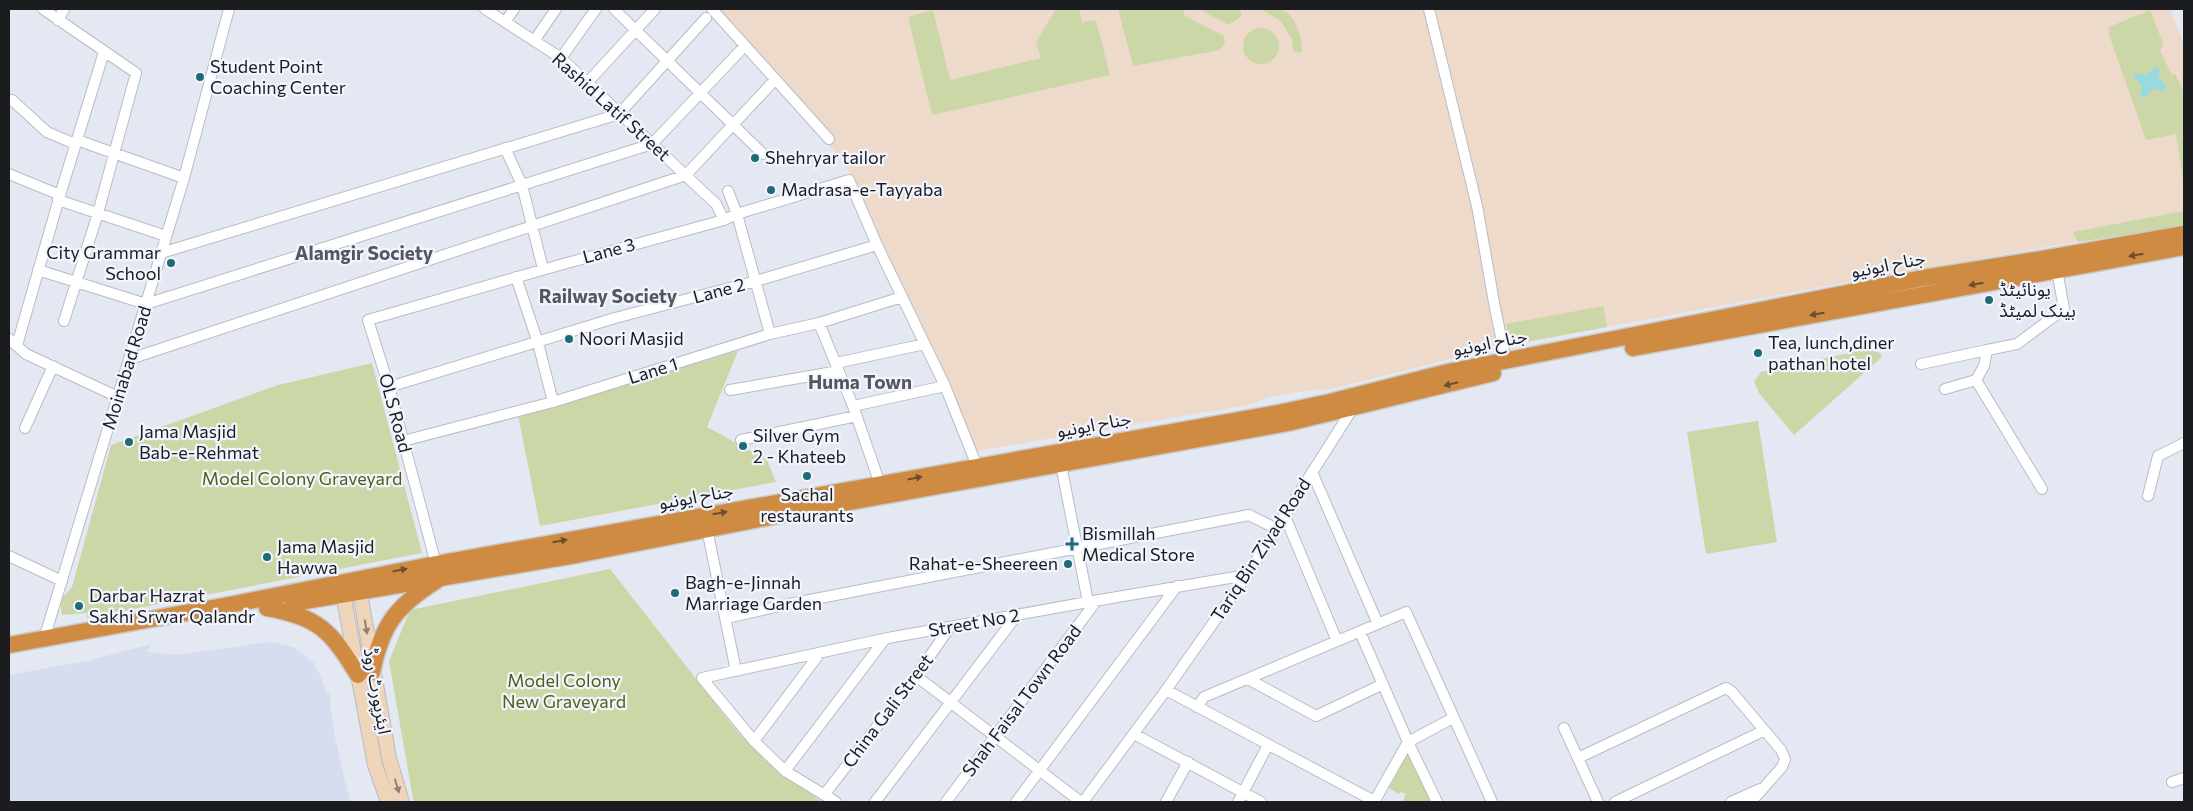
<svg xmlns="http://www.w3.org/2000/svg" width="2193" height="811" viewBox="0 0 2193 811" font-family="Commissioner,'Noto Sans Arabic',sans-serif">
<style>
.commercial{fill:#eedacb}
.built{fill:#d6ddef}
.green{fill:#ccd7a7}
.water{fill:#99d9e2}
.lines{fill:none;stroke-linecap:round;stroke-linejoin:round}
.minor-casing{stroke:#b7bcc6;stroke-width:12}
.secondary-casing{stroke:#b7bcc6;stroke-width:16}
.trunk-casing{stroke:#c8c9c9;stroke-width:19}
.minor{stroke:#fff;stroke-width:10}
.secondary{stroke:#eed4b8;stroke-width:14}
.trunk{stroke:#d08b42;stroke-width:16}
.oneway{fill:#6c4e2f}
.oneway2{fill:#8f8174}
.poi-dot{fill:#206a75;stroke:#f2f5fe;stroke-width:2}
.labels{text-anchor:middle;stroke-width:4.5;stroke-linejoin:round;paint-order:stroke}
.poi-label{font-size:18px;fill:#1a1c20;stroke:#f2f5fe;text-anchor:start}
.street-label{font-size:18px;fill:#1a1c20;stroke:#f2f5fe}
.park-label{font-size:18px;fill:#535e15;stroke:#f2f5fe}
.neighbourhood-label{font-size:19px;font-weight:bold;fill:#535760;stroke:#f2f5fe}
</style>
<rect width="100%" height="100%" fill="#e4e8f3"/>
<path class="commercial" d="M 706,9 L 2170,9 L 2184,44 L 2184,226 L 2064,244 L 1859,280 L 1526,342 L 1524,340 L 1498,344 L 1490,349 L 1327,390 L 1318,389 L 1268,397 L 1249,405 L 976,451 L 845,163 Z"/>
<path class="built" d="M 270,642 L 293,647 L 304,654 L 314,663 L 321,677 L 326,693 L 331,693 L 330,705 L 335,737 L 350,802 L 9,802 L 9,675 L 86,661 L 152,644 L 147,652 L 177,655 Z"/>
<path class="green" d="M 1056,9 L 1079,9 L 1082,22 L 1096,20 L 1110,75 L 932,115 L 908,17 L 933,10 L 950,80 L 1041,58 L 1036,42 Z
M 1118,9 L 1183,9 L 1185,16 L 1224,36 L 1225,43 L 1220,50 L 1133,66 Z
M 1199,9 L 1240,9 L 1242,16 L 1229,25 Z
M 1260,9 C 1265,9 1274,7 1280,9 C 1296,14 1303,38 1302,53 L 1293,51 L 1292,40 L 1284,26 L 1278,19 Z
M 2150,10 L 2163,43 L 2160,51 L 2172,75 L 2175,74 L 2184,92 L 2184,186 L 2176,134 L 2146,140 L 2109,35 L 2109,27 Z
M1243 46a18 18 0 1 1 36 0a18 18 0 1 1-36 0Z
M 2184,211 L 2184,226 L 2078,242 L 2073,232 Z
M 1603,306 L 1607,327 L 1526,342 L 1524,340 L 1511,344 L 1506,324 Z
M 1867,349 L 1880,353 L 1882,357 L 1794,435 L 1759,393 L 1754,382 L 1761,372 Z
M 738,351 L 707,427 L 767,460 L 776,482 L 540,526 L 518,415 Z
M 372,363 L 422,553 L 87,618 L 87,613 L 62,615 L 60,600 L 72,587 L 111,445 L 278,385 Z
M 1758,421 L 1777,542 L 1706,554 L 1687,432 Z
M 610,569 L 737,731 L 766,761 L 822,802 L 416,802 L 413,799 L 389,661 L 410,610 Z
M 1408,752 L 1434,802 L 1406,802 L 1403,801 L 1406,794 L 1401,792 L 1399,794 L 1389,788 Z"/>
<path class="water" d="M 2155,67 L 2159,69 L 2159,77 L 2166,86 L 2165,91 L 2153,89 L 2144,98 L 2140,96 L 2142,85 L 2134,78 L 2136,73 L 2146,75 Z"/>
<g class="lines">
<g class="minor-casing">
<path id="minor" d="M 43,9 L 136,73 L 98,213 L 64,321
M 485,9 L 561,58 L 716,204 L 724,220
M 614,9 L 763,154
M 712,9 L 829,139
M 1429,9 L 1477,206 L 1495,308 L 1506,361
M 58,20 L 64,9
M 505,22 L 514,9
M 534,41 L 556,9
M 561,58 L 596,9
M 587,83 L 655,9
M 12,100 L 47,132 L 75,144
M 77,140 L 184,178
M 505,148 L 522,185 L 543,269
M 9,174 L 60,195
M 728,191 L 737,214 L 770,334
M 58,200 L 166,236
M 161,253 L 619,114 L 706,18
M 38,270 L 146,304 L 652,144 L 740,51
M 516,277 L 538,343 L 553,402
M 819,323 L 853,406 L 880,484
M 9,339 L 26,354 L 118,397
M 17,345 L 60,195 L 104,52
M 130,359 L 686,175 L 771,84
M 836,363 L 925,344
M 1921,364 L 1987,350
M 389,387 L 615,318 L 756,281 L 877,245
M 1945,389 L 1976,380
M 730,390 L 839,371
M 853,406 L 945,386
M 25,428 L 53,366
M 741,440 L 857,416
M 403,441 L 553,402 L 770,334 L 819,323 L 902,297
M 1061,465 L 1088,602
M 1312,472 L 1378,624
M 2042,489 L 1976,380 L 1984,366 L 1987,350 L 2017,344 L 2064,309 L 2057,270
M 2148,496 L 2158,456 L 2184,443
M 1284,514 L 1337,641
M 707,529 L 736,671
M 9,556 L 62,581
M 436,564 L 389,387 L 368,320 L 549,268 L 724,220 L 737,214 L 849,180 L 877,245 L 945,386 L 977,466
M 726,618 L 789,604 L 1249,515 L 1275,528
M 1360,632 L 1408,742 L 1437,802
M 44,639 L 184,178 L 229,9
M 916,676 L 1081,802
M 1248,679 L 1316,716 L 1383,684
M 1166,690 L 1376,802
M 1197,707 L 1204,697 L 1406,612 L 1492,802
M 1564,728 L 1598,802
M 1134,734 L 1261,802
M 754,741 L 820,653
M 1578,758 L 1726,688 L 1732,692 L 1781,750 L 1785,759 L 1782,767 L 1751,802
M 785,771 L 885,639
M 2172,782 L 2184,778
M 824,795 L 916,676 L 950,627
M 836,802 L 785,771 L 754,741 L 702,678 L 888,638 L 1088,602 L 1247,575
M 875,802 L 1017,615
M 946,802 L 1097,600
M 1016,802 L 1177,586
M 1083,802 L 1166,690 L 1247,575 L 1353,408
M 1166,802 L 1188,762
M 1238,802 L 1268,745
M 1374,802 L 1408,742 L 1453,718
M 1615,802 L 1763,731
M 1731,802 L 1760,789"/>
</g>
<g class="secondary-casing">
<path id="secondary" d="M 358,582 L 389,758 L 402,802
M 343,594 L 375,765 L 388,802"/>
</g>
<g class="trunk-casing">
<path id="trunk" d="M 1633,348 L 2184,247
M 293,603 L 576,555 L 816,508 L 1288,423 L 1493,373
M 267,608 C 319,617 331,631 358,675
M 9,645 L 234,604 L 436,564 L 1278,413 L 1330,402 L 1448,372 L 1923,278 L 2054,257 L 2184,234
M 372,673 C 381,626 396,606 436,581"/>
</g>
<use href="#minor" class="minor"/>
<use href="#secondary" class="secondary"/>
<use href="#trunk" class="trunk"/>
</g>
<defs><path id="oneway-solid" d="M-6-.8H1V-3.2L6.5 0L1 3.2V.8H-6Z" transform="scale(1.25)"/></defs>
<g class="oneway">
<use href="#oneway-solid" transform="translate(2136 255) rotate(170)"/>
<use href="#oneway-solid" transform="translate(1976 284) rotate(170)"/>
<use href="#oneway-solid" transform="translate(1817 314) rotate(170)"/>
<use href="#oneway-solid" transform="translate(1451 384) rotate(166)"/>
<use href="#oneway-solid" transform="translate(915 478) rotate(-11)"/>
<use href="#oneway-solid" transform="translate(720 513) rotate(-10)"/>
<use href="#oneway-solid" transform="translate(560 541) rotate(-10)"/>
<use href="#oneway-solid" transform="translate(400 570) rotate(-11)"/>
</g>
<g class="oneway2">
<use href="#oneway-solid" transform="translate(366 627) rotate(80)"/>
<use href="#oneway-solid" transform="translate(397 786) rotate(73)"/>
</g>
<g class="poi-dot">
<circle cx="200" cy="77" r="5"/>
<circle cx="755" cy="158" r="5"/>
<circle cx="771" cy="190" r="5"/>
<circle cx="171" cy="263" r="5"/>
<circle cx="1989" cy="300" r="5"/>
<circle cx="569" cy="339" r="5"/>
<circle cx="1758" cy="353" r="5"/>
<circle cx="129" cy="442" r="5"/>
<circle cx="743" cy="446" r="5"/>
<circle cx="807" cy="476" r="5"/>
<path d="M1069.5 536.5h5v5h5v5h-5v5h-5v-5h-5v-5h5z"/>
<circle cx="267" cy="557" r="5"/>
<circle cx="1068" cy="564" r="5"/>
<circle cx="675" cy="593" r="5"/>
<circle cx="79" cy="606" r="5"/>
</g>
<g class="labels">
<g class="poi-label">
<text x="210" y="73">Student Point<tspan x="210" dy="21">Coaching Center</tspan></text>
<text x="765" y="164">Shehryar tailor</text>
<text x="781" y="196">Madrasa-e-Tayyaba</text>
<text x="161" y="259" text-anchor="end">City Grammar<tspan x="161" dy="21">School</tspan></text>
<text x="1999" y="296">یونائیٹڈ<tspan x="1999" dy="21">بینک لمیٹڈ</tspan></text>
<text x="579" y="345">Noori Masjid</text>
<text x="1768" y="349">Tea, lunch,diner<tspan x="1768" dy="21">pathan hotel</tspan></text>
<text x="139" y="438">Jama Masjid<tspan x="139" dy="21">Bab-e-Rehmat</tspan></text>
<text x="753" y="442">Silver Gym<tspan x="753" dy="21">2 - Khateeb</tspan></text>
<text x="807" y="501" text-anchor="middle">Sachal<tspan x="807" dy="21">restaurants</tspan></text>
<text x="1082" y="540">Bismillah<tspan x="1082" dy="21">Medical Store</tspan></text>
<text x="277" y="553">Jama Masjid<tspan x="277" dy="21">Hawwa</tspan></text>
<text x="1058" y="570" text-anchor="end">Rahat-e-Sheereen</text>
<text x="685" y="589">Bagh-e-Jinnah<tspan x="685" dy="21">Marriage Garden</tspan></text>
<text x="89" y="602">Darbar Hazrat<tspan x="89" dy="21">Sakhi Srwar Qalandr</tspan></text>
</g>
<g class="street-label">
<text transform="translate(611 107) rotate(42)" y="6">Rashid Latif Street</text>
<text transform="translate(609 251) rotate(-15)" y="6">Lane 3</text>
<text transform="translate(1888 265) rotate(-11)" y="6">جناح ایونیو</text>
<text transform="translate(719 291) rotate(-15)" y="6">Lane 2</text>
<text transform="translate(1490 343) rotate(-11)" y="6">جناح ایونیو</text>
<text transform="translate(127 368) rotate(-73)" y="6">Moinabad Road</text>
<text transform="translate(653 371) rotate(-17)" y="6">Lane 1</text>
<text transform="translate(395 413) rotate(75)" y="6">OLS Road</text>
<text transform="translate(1094 425) rotate(-10)" y="6">جناح ایونیو</text>
<text transform="translate(696 497) rotate(-10)" y="6">جناح ایونیو</text>
<text transform="translate(1261 550) rotate(-57)" y="6">Tariq Bin Ziyad Road</text>
<text transform="translate(974 623) rotate(-10)" y="6">Street No 2</text>
<text transform="translate(377 691) rotate(80)" y="6">ایئرپورٹ روڈ</text>
<text transform="translate(1022 701) rotate(-53)" y="6">Shah Faisal Town Road</text>
<text transform="translate(888 711) rotate(-53)" y="6">China Gali Street</text>
</g>
<g class="park-label">
<text x="302" y="485">Model Colony Graveyard</text>
<text x="564" y="687">Model Colony<tspan x="564" dy="21">New Graveyard</tspan></text>
</g>
<g class="neighbourhood-label">
<text x="364" y="260">Alamgir Society</text>
<text x="608" y="303">Railway Society</text>
<text x="860" y="389">Huma Town</text>
</g>
</g>
<rect width="2193" height="811" fill="none" stroke="#1a1c20" stroke-width="20"/>
</svg>
